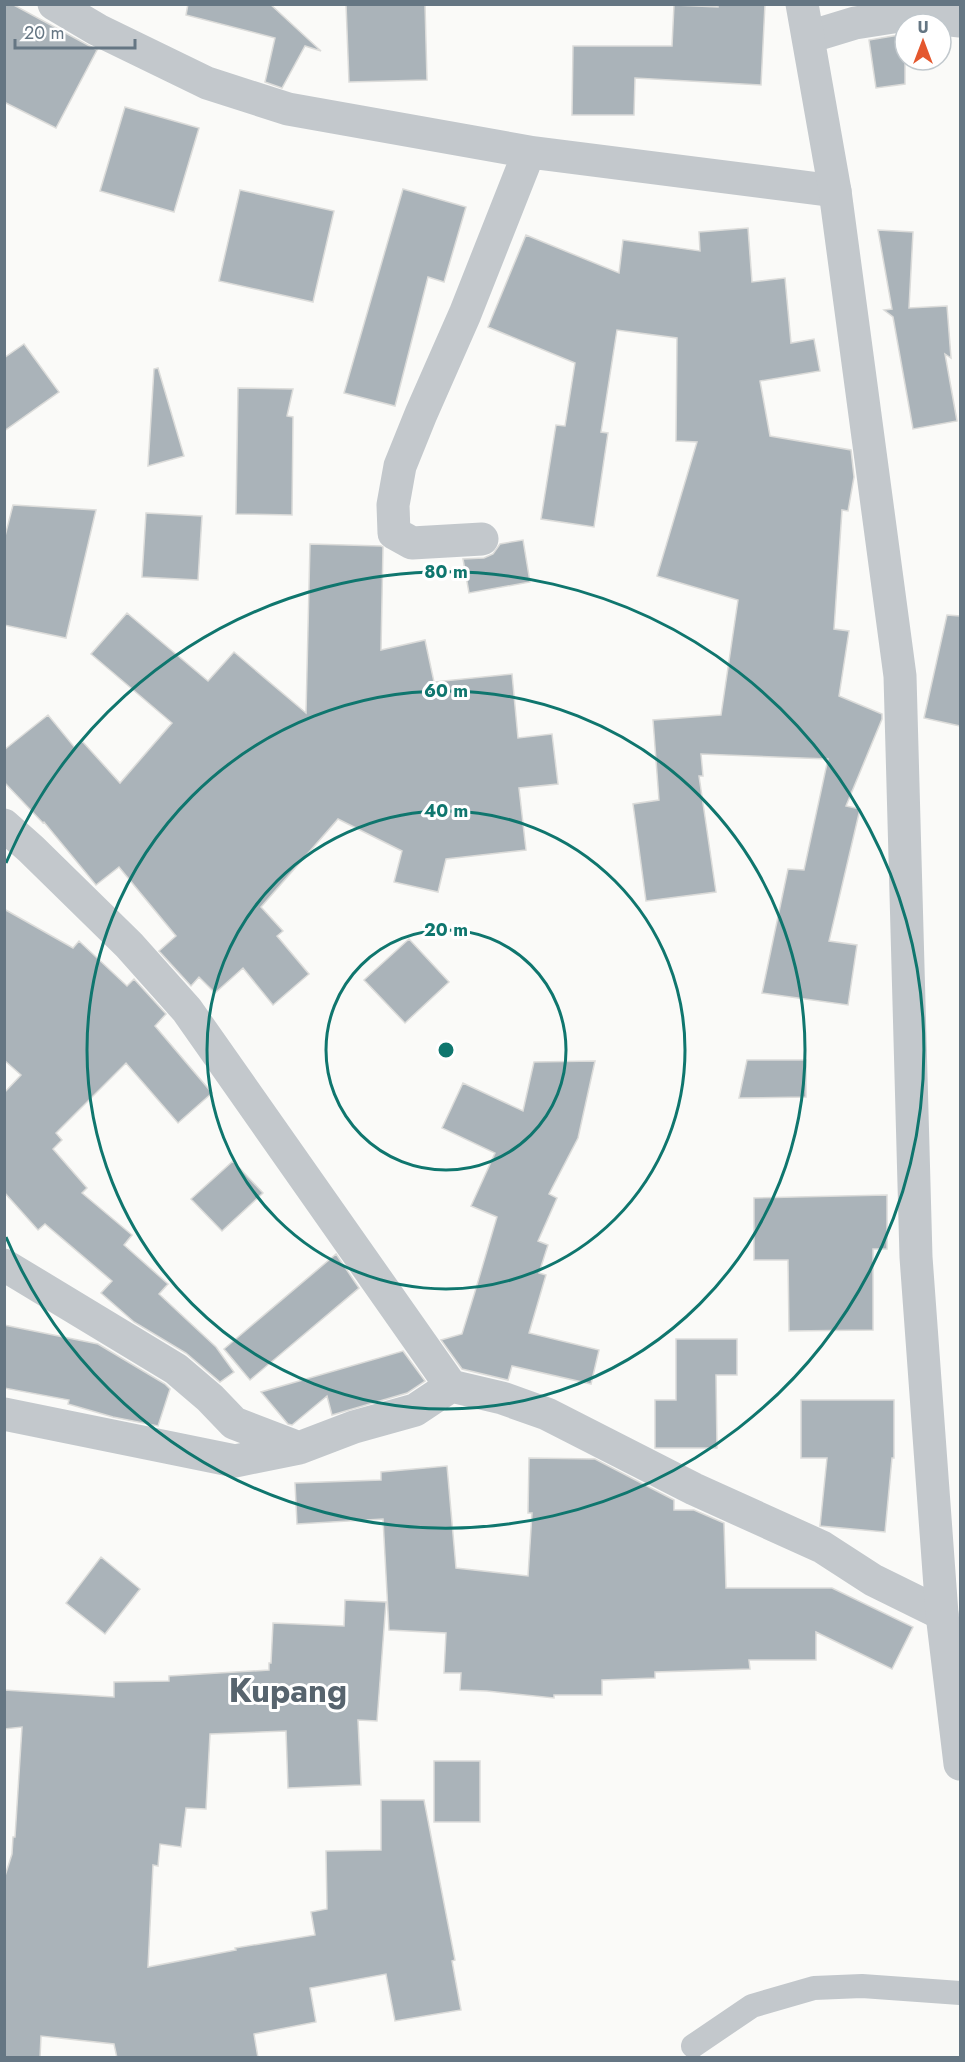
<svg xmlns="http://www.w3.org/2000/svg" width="965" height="2062" viewBox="0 0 965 2062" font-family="Jost,sans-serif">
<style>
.building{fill:#aab3b9;stroke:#dcdcda;stroke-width:1.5}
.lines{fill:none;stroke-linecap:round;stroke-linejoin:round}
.service{stroke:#c3c8cc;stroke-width:24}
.minor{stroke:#c3c8cc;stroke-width:33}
.tertiary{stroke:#c3c8cc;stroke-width:33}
.ring{fill:none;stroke:#0f766e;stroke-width:3}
.labels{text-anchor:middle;stroke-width:6;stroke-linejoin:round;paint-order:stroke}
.town-label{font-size:33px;font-weight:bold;fill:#57646e;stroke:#fff}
.centre{fill:#0f766e;stroke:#fff;stroke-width:3}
.ring-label{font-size:18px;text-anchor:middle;font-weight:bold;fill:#0f766e;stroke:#fff;stroke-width:6;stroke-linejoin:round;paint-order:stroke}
</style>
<rect width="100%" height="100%" fill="#fafaf8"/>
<path class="building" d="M 4,4 L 12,4 L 97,50 L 56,128 L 4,102 Z
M 188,4 L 270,4 L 321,51 L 305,46 L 282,88 L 265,82 L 275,38 L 186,15 Z
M 346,4 L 425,4 L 427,80 L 349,82 Z
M 718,4 L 765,4 L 761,85 L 635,78 L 634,115 L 572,115 L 573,46 L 672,46 L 674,5 L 718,7 Z
M 905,34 L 905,84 L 876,88 L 869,40 Z
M 125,107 L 199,128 L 174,212 L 100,191 Z
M 403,189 L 466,207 L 444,282 L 428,277 L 395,406 L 344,393 Z
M 240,190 L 334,211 L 313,302 L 219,281 Z
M 748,228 L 752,282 L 785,278 L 791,343 L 814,339 L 820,371 L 760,381 L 770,436 L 851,450 L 854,477 L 848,511 L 842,510 L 834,629 L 849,631 L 839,696 L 882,714 L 882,719 L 846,806 L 860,809 L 829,941 L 857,945 L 848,1005 L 762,993 L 788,869 L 804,870 L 828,759 L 701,754 L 703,776 L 699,776 L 716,892 L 646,901 L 633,804 L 659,800 L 653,720 L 721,715 L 738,600 L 657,576 L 697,442 L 676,441 L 677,338 L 617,330 L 601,432 L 608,433 L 594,527 L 541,519 L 556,425 L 565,426 L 575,363 L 488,327 L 526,235 L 619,273 L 623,240 L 700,251 L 699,232 Z
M 878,230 L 913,232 L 909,308 L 947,306 L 951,358 L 945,354 L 957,421 L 913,429 L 893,317 L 884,310 L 892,309 Z
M 24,344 L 59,392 L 4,431 L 4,358 Z
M 158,368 L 184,456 L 148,466 L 154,369 Z
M 238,388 L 293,389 L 287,416 L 293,417 L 292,515 L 236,514 Z
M 13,505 L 96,510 L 66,638 L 4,625 L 4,540 Z
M 146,513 L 202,516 L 198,580 L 142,577 Z
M 523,540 L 530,582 L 469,593 L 463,559 L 484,558 L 493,554 L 500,544 Z
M 310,544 L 381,546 L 383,547 L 381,650 L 425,640 L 434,682 L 512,674 L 518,738 L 552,734 L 558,784 L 519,788 L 526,850 L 446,859 L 438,892 L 394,882 L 402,851 L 338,819 L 261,907 L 283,931 L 277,936 L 309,974 L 273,1005 L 243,968 L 215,993 L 199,977 L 191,986 L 159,951 L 176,936 L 119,867 L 96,885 L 44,822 L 43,823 L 4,782 L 4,750 L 48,715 L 75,748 L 82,741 L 120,783 L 172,723 L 91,654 L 127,613 L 208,681 L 234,652 L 306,713 Z
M 947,615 L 960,616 L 960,726 L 924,718 Z
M 4,909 L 73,948 L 79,941 L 127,986 L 134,979 L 166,1014 L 155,1026 L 212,1093 L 178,1123 L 126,1063 L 56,1133 L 62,1140 L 53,1149 L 87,1188 L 82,1193 L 132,1235 L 124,1245 L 168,1284 L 159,1294 L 216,1347 L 234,1372 L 220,1382 L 186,1353 L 134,1322 L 101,1293 L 112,1281 L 45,1224 L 38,1230 L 4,1192 L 4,1093 L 21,1075 L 4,1060 Z
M 409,939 L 449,982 L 405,1023 L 364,980 Z
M 747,1060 L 806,1060 L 806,1097 L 739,1098 Z
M 595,1061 L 578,1138 L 549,1194 L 557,1198 L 538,1241 L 548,1245 L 539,1273 L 546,1275 L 529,1333 L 599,1350 L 591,1384 L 512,1366 L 508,1380 L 462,1369 L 441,1340 L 462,1334 L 474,1295 L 497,1217 L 471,1206 L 495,1153 L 442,1128 L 463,1083 L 523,1111 L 534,1062 Z
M 233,1161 L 263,1193 L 222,1231 L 191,1199 Z
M 887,1195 L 887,1249 L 873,1249 L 873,1330 L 789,1331 L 788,1260 L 754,1260 L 754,1198 Z
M 336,1254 L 359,1288 L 250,1380 L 224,1349 Z
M 4,1325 L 98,1344 L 165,1384 L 170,1389 L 158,1426 L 113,1417 L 68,1404 L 69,1400 L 4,1388 Z
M 676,1339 L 737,1339 L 737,1375 L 716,1375 L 717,1448 L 655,1448 L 655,1400 L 676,1400 Z
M 403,1351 L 425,1381 L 407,1393 L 332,1415 L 327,1396 L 292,1425 L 288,1424 L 261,1392 Z
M 801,1400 L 894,1400 L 894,1458 L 892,1458 L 885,1532 L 820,1526 L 827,1458 L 801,1458 Z
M 529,1458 L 595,1459 L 674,1500 L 674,1510 L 694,1510 L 724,1523 L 726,1588 L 832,1588 L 913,1627 L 892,1669 L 816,1632 L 816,1660 L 749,1660 L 750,1669 L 655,1672 L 655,1678 L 602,1680 L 602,1695 L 554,1695 L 554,1698 L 487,1691 L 460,1690 L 461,1673 L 444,1673 L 446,1633 L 389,1630 L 383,1519 L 297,1524 L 295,1483 L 381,1480 L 381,1472 L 447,1466 L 456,1568 L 528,1576 L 532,1513 L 528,1513 Z
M 101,1557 L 140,1589 L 105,1634 L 66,1603 Z
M 345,1600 L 386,1602 L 377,1721 L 358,1720 L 361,1785 L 288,1788 L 286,1731 L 210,1734 L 206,1809 L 186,1808 L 181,1847 L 160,1844 L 158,1866 L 153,1865 L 148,1967 L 236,1950 L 235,1948 L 315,1935 L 311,1912 L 327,1909 L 326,1851 L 381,1850 L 381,1800 L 424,1800 L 455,1960 L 452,1961 L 461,2010 L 395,2021 L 386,1974 L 310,1988 L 316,2022 L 254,2034 L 258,2058 L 117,2058 L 114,2044 L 41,2036 L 40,2058 L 4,2058 L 4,1879 L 12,1854 L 13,1837 L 15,1837 L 22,1727 L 4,1729 L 4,1690 L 114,1697 L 114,1682 L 169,1681 L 169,1676 L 269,1670 L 269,1663 L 271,1663 L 273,1623 L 344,1626 Z
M 434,1761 L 480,1761 L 480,1822 L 434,1822 Z"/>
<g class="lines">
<path class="service" d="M 693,2046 L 752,2006 L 814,1988 L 862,1986 L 960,1993"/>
<path class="minor" d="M 54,4 L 98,30 L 207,83 L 288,109 L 529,152 L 835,191
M 809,37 L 855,23 L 906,15 L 960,21
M 482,539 L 412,543 L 394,533 L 393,505 L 400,466 L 421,414 L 465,314 L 529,152
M 4,825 L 31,849 L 129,945 L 187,1010 L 451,1386 L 502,1398 L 547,1414 L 694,1489 L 822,1547 L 873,1580 L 942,1614
M 4,1265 L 176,1369 L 210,1398 L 234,1423 L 299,1448 L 354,1427 L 415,1410 L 451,1386
M 4,1414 L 235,1461 L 299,1448"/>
<path class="tertiary" d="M 802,4 L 835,191 L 900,676 L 916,1257 L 942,1614 L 960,1764"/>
</g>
<g class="ring">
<circle cx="446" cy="1050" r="120"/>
<circle cx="446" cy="1050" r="239"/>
<circle cx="446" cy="1050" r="359"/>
<path d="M6 863A478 478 0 1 1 6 1237"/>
</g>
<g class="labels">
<g class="town-label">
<text x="288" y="1702">Kupang</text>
</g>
</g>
<circle cx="446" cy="1050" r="9" class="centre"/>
<g class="ring-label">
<text x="446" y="578">80 m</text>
<text x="446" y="697">60 m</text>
<text x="446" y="817">40 m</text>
<text x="446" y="936">20 m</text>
</g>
<rect width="965" height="2062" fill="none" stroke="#657683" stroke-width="12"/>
<g transform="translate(923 42)"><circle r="28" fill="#ffffff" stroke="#c1c8cd" stroke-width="1.5"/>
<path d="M0-4.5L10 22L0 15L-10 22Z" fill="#e4572e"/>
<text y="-9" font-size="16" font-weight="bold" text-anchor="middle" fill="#657683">U</text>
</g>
<path d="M15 39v9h120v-9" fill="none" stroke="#657683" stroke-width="3"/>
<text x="24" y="39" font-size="18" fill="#657683" stroke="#ffffff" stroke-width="4.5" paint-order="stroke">20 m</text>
</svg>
